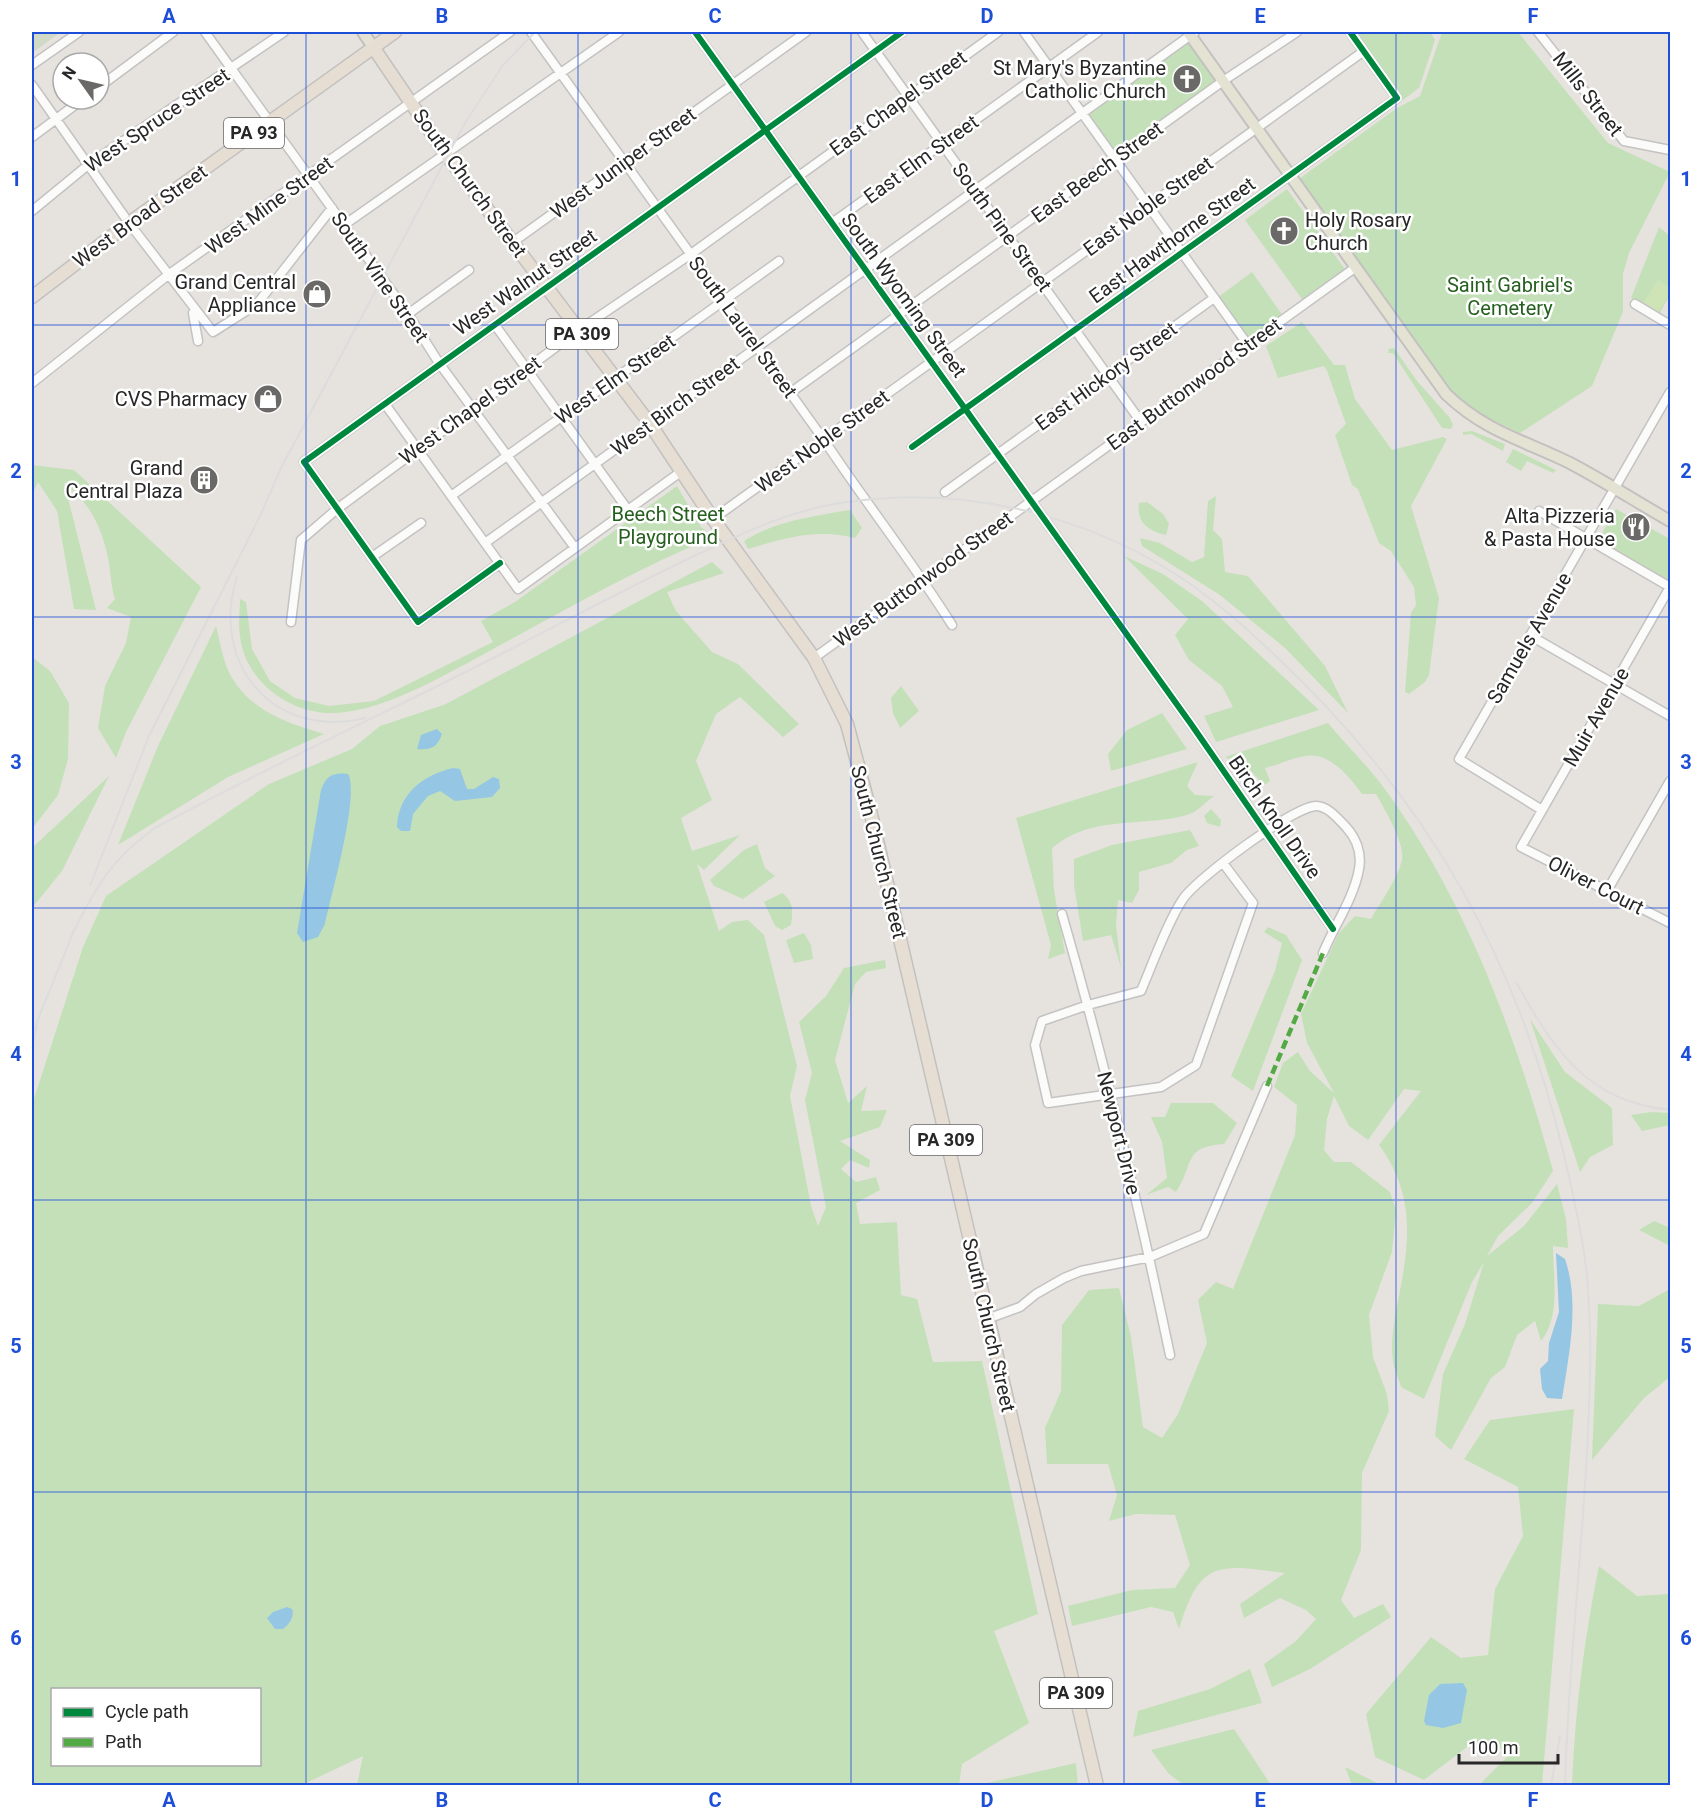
<svg xmlns="http://www.w3.org/2000/svg" width="1702" height="1817" viewBox="0 0 1702 1817" font-family="Roboto,sans-serif">
<style>
.green{fill:#c4e0b8;fill-rule:evenodd}
.cemetery{fill:#d0dac6}
.pitch{fill:#cee4b6}
.water{fill:#95c6e4}
.lines{fill:none;stroke-linecap:round;stroke-linejoin:round}
.minor-casing{stroke:#c4c2c3;stroke-width:11}
.major-casing{stroke:#c3c1c0;stroke-width:14}
.highway-casing{stroke:#c3c1c0;stroke-width:15}
.minor{stroke:#fbfbfa;stroke-width:8}
.major{stroke:#e4e2d3;stroke-width:10}
.highway{stroke:#e7ded3;stroke-width:12}
.rail{stroke:#dddcdd;stroke-width:2}
.quiet{stroke:#53aa44;stroke-width:4.5;stroke-dasharray:9 4.5;stroke-linecap:butt}
.cycleway-casing{stroke:#fff;stroke-width:10}
.cycleway{stroke:#00873e;stroke-width:6}
.grid{fill:none;stroke:#1d4ed8;stroke-width:1.5;stroke-opacity:0.55}
.labels{text-anchor:middle;stroke-width:5;stroke-linejoin:round;paint-order:stroke}
.shield{fill:#fff;stroke:#686868;stroke-width:1.5}
.shield-label{font-size:18px;font-weight:bold;fill:#272727}
.poi-label{font-size:20px;fill:#272727;stroke:#fff;text-anchor:end}
.street-label{font-size:20px;fill:#272727;stroke:#fff}
.park-label{font-size:20px;fill:#245f1d;stroke:#fff}
.neatline{fill:none;stroke:#1d4ed8;stroke-width:2}
.grid-label{font-size:20px;text-anchor:middle;font-weight:bold;fill:#1d4ed8}
</style>
<rect width="100%" height="100%" fill="#e6e3de"/>
<path class="green" d="M 1353,32 L 1430,32 L 1435,40 L 1419,88 L 1403,100 Z
M 1442,32 L 1518,32 L 1608,143 L 1670,172 L 1629,253 L 1623,274 L 1623,312 L 1592,386 L 1520,433 L 1479,414 L 1447,389 L 1299,179 L 1397,108 L 1420,96 Z
M 1189,42 L 1216,82 L 1116,154 L 1088,114 Z
M 1287,189 L 1347,272 L 1304,302 L 1245,220 Z
M 1659,227 L 1670,236 L 1670,295 L 1658,316 L 1631,298 Z
M 1252,272 L 1283,316 L 1249,342 L 1217,298 Z
M 1302,322 L 1334,365 L 1345,365 L 1355,399 L 1392,450 L 1443,437 L 1447,439 L 1411,506 L 1439,598 L 1429,675 L 1425,682 L 1409,694 L 1405,692 L 1411,613 L 1416,605 L 1414,587 L 1391,551 L 1379,543 L 1358,489 L 1352,485 L 1335,435 L 1346,424 L 1327,371 L 1324,366 L 1278,378 L 1266,346 Z
M 1394,348 L 1417,381 L 1450,418 L 1453,425 L 1451,429 L 1442,428 L 1393,353 L 1388,353 L 1389,349 Z
M 1472,431 L 1505,444 L 1503,451 L 1471,434 L 1463,435 L 1463,432 Z
M 1513,449 L 1556,470 L 1553,473 L 1527,461 L 1521,471 L 1506,462 Z
M 32,465 L 74,470 L 201,587 L 126,732 L 116,758 L 98,728 L 105,686 L 126,643 L 131,617 L 107,608 L 115,599 C 110,584 111,568 107,553 C 99,521 89,504 64,482 L 96,610 L 74,609 L 57,511 L 38,482 L 32,495 Z
M 677,486 L 701,527 L 714,537 C 638,568 567,609 495,648 C 450,672 388,710 336,713 C 291,715 245,682 240,636 C 238,624 240,611 240,599 L 246,602 L 252,649 L 270,681 L 295,698 L 329,706 L 374,701 L 493,642 L 481,621 L 515,602 Z
M 1216,496 L 1213,530 L 1222,539 L 1225,572 L 1248,576 L 1325,666 L 1348,713 L 1285,648 L 1220,595 L 1142,546 L 1140,538 L 1160,543 L 1192,562 L 1204,557 L 1208,501 Z
M 1147,502 L 1163,514 L 1169,524 L 1166,535 C 1148,531 1136,522 1139,503 Z
M 1616,509 L 1670,539 L 1670,583 L 1594,547 Z
M 850,510 L 862,528 L 855,538 C 819,528 783,538 748,549 L 744,541 C 775,521 814,516 850,510 Z
M 1124,556 L 1163,574 L 1202,601 L 1319,710 L 1216,742 L 1204,716 L 1233,707 L 1222,686 L 1189,660 L 1175,635 L 1188,619 Z
M 712,562 L 724,573 L 667,592 L 676,611 L 712,652 L 738,664 L 799,724 L 783,737 L 740,697 L 716,714 L 696,761 L 712,800 L 681,818 L 692,851 L 740,835 L 704,870 L 697,864 L 719,931 L 732,922 L 748,920 L 764,935 L 797,1066 L 790,1096 L 811,1206 L 818,1226 L 826,1207 L 805,1100 L 812,1073 L 799,1022 L 826,996 L 844,968 L 885,960 L 886,968 L 866,972 L 855,984 L 835,1060 L 848,1103 L 867,1086 L 861,1111 L 887,1110 L 880,1127 L 840,1141 L 870,1160 L 869,1168 L 850,1160 L 841,1169 L 856,1182 L 876,1177 L 880,1190 L 856,1203 L 860,1224 L 897,1222 L 901,1295 L 917,1299 L 933,1362 L 982,1361 L 1038,1614 L 994,1631 L 1029,1723 L 962,1764 L 959,1785 L 357,1785 L 363,1756 L 302,1785 L 32,1786 L 32,1105 L 83,947 L 106,896 L 269,784 L 352,749 L 380,726 L 446,704 ZM 52,1690 L 260,1690 L 260,1764 L 52,1764 Z
M 216,626 C 220,641 223,662 231,676 C 251,711 287,723 324,734 L 228,777 L 118,845 L 158,746 Z
M 32,657 L 50,671 L 69,703 L 68,759 L 58,795 L 32,829 Z
M 901,686 L 919,711 L 900,728 L 893,713 L 891,698 Z
M 1162,713 L 1187,749 L 1111,771 L 1108,754 L 1127,730 Z
M 1328,723 C 1347,746 1370,768 1387,792 C 1468,904 1517,1039 1553,1171 L 1532,1203 L 1498,1236 L 1487,1256 L 1524,1226 L 1557,1184 L 1566,1219 L 1568,1248 L 1553,1246 C 1553,1276 1561,1317 1541,1341 L 1535,1321 L 1517,1335 L 1505,1367 L 1491,1378 L 1451,1450 L 1435,1436 L 1443,1374 L 1465,1324 L 1484,1262 L 1472,1282 L 1424,1399 L 1401,1387 C 1399,1379 1394,1370 1393,1361 C 1390,1340 1395,1316 1399,1296 C 1410,1240 1415,1194 1379,1145 L 1421,1091 L 1404,1089 L 1368,1140 L 1349,1126 L 1334,1096 L 1327,1119 L 1324,1150 L 1334,1162 L 1351,1162 L 1390,1192 L 1396,1210 L 1392,1252 L 1369,1315 L 1373,1357 L 1387,1394 L 1389,1411 L 1362,1473 L 1361,1550 L 1341,1600 L 1354,1618 L 1383,1604 L 1391,1617 L 1310,1669 L 1272,1687 L 1264,1664 L 1296,1641 L 1316,1619 L 1306,1610 L 1280,1598 L 1244,1618 L 1240,1604 L 1285,1573 C 1219,1564 1200,1559 1179,1629 L 1173,1612 L 1151,1607 L 1072,1626 L 1068,1606 L 1132,1590 L 1175,1588 L 1190,1565 L 1175,1515 L 1136,1514 L 1109,1521 L 1117,1495 L 1108,1464 L 1047,1464 L 1045,1428 L 1061,1391 L 1062,1325 L 1089,1290 L 1119,1288 L 1131,1337 L 1143,1427 L 1162,1438 L 1178,1414 L 1207,1343 L 1198,1300 L 1216,1282 L 1233,1289 L 1295,1135 L 1297,1105 L 1274,1087 L 1283,1063 L 1298,1052 L 1310,1071 L 1334,1093 L 1307,1043 L 1301,1014 L 1339,933 L 1355,916 L 1371,919 C 1381,901 1397,880 1402,860 C 1405,843 1384,808 1376,794 L 1362,794 C 1350,777 1329,752 1306,756 C 1292,758 1278,765 1265,768 L 1270,781 L 1264,785 L 1251,771 L 1225,757 Z
M 1198,762 L 1187,786 L 1195,795 L 1214,796 C 1206,802 1196,813 1187,815 C 1140,828 1093,814 1052,848 L 1054,890 L 1065,953 L 1048,959 L 1051,945 L 1016,818 Z
M 109,776 L 62,871 L 32,908 L 32,848 Z
M 1211,809 L 1221,820 L 1220,827 L 1207,823 L 1204,816 Z
M 1190,830 L 1199,846 L 1187,850 L 1171,863 L 1139,872 L 1139,890 L 1132,903 L 1118,900 L 1116,925 L 1121,967 L 1111,935 L 1083,941 L 1074,885 L 1074,859 L 1112,845 Z
M 757,844 L 765,868 L 775,876 L 743,899 L 714,886 L 710,880 L 744,850 Z
M 782,893 C 794,902 793,911 791,925 L 782,930 L 775,926 L 764,902 Z
M 1268,927 L 1286,935 L 1302,960 L 1253,1091 L 1231,1076 L 1275,971 L 1282,943 L 1264,932 Z
M 804,933 L 811,945 L 813,959 L 794,963 L 786,940 Z
M 1530,1019 L 1565,1072 L 1612,1108 L 1613,1145 L 1590,1157 L 1580,1172 Z
M 1171,1103 L 1213,1103 L 1237,1123 L 1224,1144 C 1182,1147 1195,1164 1176,1192 L 1168,1187 L 1146,1195 L 1167,1178 L 1162,1142 L 1151,1117 L 1165,1117 Z
M 1651,1112 L 1670,1113 L 1670,1125 L 1642,1131 L 1631,1115 Z
M 1654,1221 L 1670,1228 L 1670,1246 L 1639,1230 Z
M 1670,1289 L 1670,1377 L 1644,1398 L 1592,1460 L 1598,1304 L 1639,1306 Z
M 1574,1409 L 1542,1785 L 1479,1785 L 1509,1755 L 1494,1743 L 1467,1747 L 1424,1780 L 1375,1757 L 1366,1714 L 1431,1637 L 1461,1658 L 1488,1655 L 1495,1589 L 1523,1536 L 1518,1487 L 1464,1459 L 1490,1420 Z
M 1599,1566 L 1637,1596 L 1670,1594 L 1670,1785 L 1572,1785 C 1575,1711 1584,1639 1599,1566 Z
M 1250,1669 L 1262,1703 L 1133,1737 L 1138,1711 L 1210,1689 Z
M 1234,1729 L 1271,1785 L 1184,1785 L 1169,1774 L 1151,1750 Z
M 1076,1763 L 1078,1785 L 978,1785 Z
M 1345,1767 L 1381,1785 L 1352,1785 Z"/>
<path class="cemetery" d="M 32,32 L 61,32 L 32,53 Z"/>
<path class="pitch" d="M 1658,280 L 1670,288 L 1670,293 L 1657,314 L 1642,305 Z"/>
<path class="water" d="M 437,729 L 442,734 C 437,748 431,750 417,749 L 421,735 Z
M 453,768 L 460,769 L 467,789 L 474,789 L 493,777 L 499,779 L 500,788 L 492,797 L 455,801 L 440,791 L 428,796 L 413,814 L 410,831 L 401,831 L 397,827 C 398,794 423,775 453,768 Z
M 348,774 C 360,794 331,896 325,924 L 318,937 L 303,942 L 297,933 L 321,790 C 326,776 333,772 348,774 Z
M 1556,1253 L 1565,1259 C 1580,1302 1569,1355 1562,1399 L 1547,1398 L 1542,1389 L 1540,1369 L 1548,1361 L 1549,1343 L 1559,1312 Z
M 287,1607 L 292,1609 C 295,1616 289,1625 283,1629 L 275,1629 L 267,1618 L 273,1612 Z
M 1463,1683 L 1467,1690 L 1461,1723 L 1443,1728 L 1426,1725 L 1424,1721 L 1429,1695 L 1440,1684 Z"/>
<g class="lines">
<g class="minor-casing">
<path id="minor" d="M 205,32 L 408,314 L 439,363 L 575,548
M 531,32 L 824,440 C 865,502 912,561 952,625
M 695,32 L 1191,724 L 1333,929
M 862,32 L 1141,422
M 1024,32 L 1248,345
M 1538,32 L 1624,141 L 1670,150
M 32,65 L 79,32
M 32,85 L 129,223 L 213,332 L 257,304 L 332,208
M 99,87 L 173,32
M 32,137 L 83,99
M 32,211 L 88,165 L 284,32
M 832,223 L 1098,32
M 344,225 L 619,32
M 513,242 L 806,32
M 1635,304 L 1670,325
M 193,313 L 198,341
M 408,314 L 469,270
M 495,325 L 628,510
M 32,383 L 168,275 L 510,32
M 790,393 L 1223,81 L 1297,32
M 385,404 L 518,589 L 682,471
M 912,447 L 1397,98 L 1350,32
M 945,492 L 1214,298
M 451,496 L 779,261
M 1539,511 L 1670,587
M 713,519 L 1364,51
M 485,543 L 1195,32
M 372,557 L 421,523
M 500,563 L 418,622 L 304,462 L 902,32
M 1670,587 L 1521,847 L 1670,923
M 291,622 L 301,540 L 337,509 L 579,330 L 691,254 L 998,32
M 1531,636 L 1670,716
M 814,658 L 1356,267
M 1542,810 L 1459,759 L 1670,392
M 1223,863 L 1253,903 L 1196,1065 L 1161,1087 L 1048,1103 L 1035,1045 L 1042,1021 L 1088,1005 L 1141,991 C 1153,963 1167,923 1183,899 C 1196,879 1295,805 1317,806 C 1329,807 1338,819 1346,827 C 1356,838 1362,853 1359,869 C 1354,898 1334,926 1323,953
M 1607,891 L 1670,781
M 1062,914 C 1104,1059 1139,1207 1170,1355
M 987,1319 L 1020,1307 L 1036,1294 L 1064,1278 L 1081,1271 L 1150,1257 L 1204,1234 L 1267,1086"/>
</g>
<g class="major-casing">
<path id="major" d="M 363,32 L 373,47
M 1188,32 L 1446,394 C 1486,432 1523,440 1570,463 C 1604,481 1637,502 1670,521"/>
</g>
<g class="highway-casing">
<path id="highway" d="M 373,47 L 445,153 L 650,424 L 713,519 L 814,658 L 847,724 L 870,810 L 1097,1786
M 32,297 L 129,223 L 395,32"/>
</g>
<use href="#minor" class="minor"/>
<use href="#major" class="major"/>
<use href="#highway" class="highway"/>
<path class="rail" d="M 237,577 C 209,664 274,740 365,718
M 90,886 L 149,736 L 261,514 L 281,468 L 465,123 L 503,65 L 535,32
M 72,935 C 95,888 112,858 155,828 C 271,765 392,710 509,650 C 571,618 633,585 696,555 C 745,532 793,509 847,502 C 977,483 1115,522 1217,604 C 1240,622 1261,642 1282,662 C 1430,803 1518,960 1565,1159 C 1573,1195 1582,1231 1586,1268 C 1593,1330 1590,1390 1587,1453 C 1581,1564 1568,1674 1565,1786
M 1516,982 C 1545,1033 1572,1081 1629,1101 C 1642,1105 1657,1110 1670,1109
M 32,1034 L 75,928
M 32,1050 L 37,1025
M 1551,1786 L 1560,1736"/>
<path class="quiet" d="M 1267,1086 L 1323,953"/>
<g class="cycleway-casing">
<path id="cycleway" d="M 695,32 L 1191,724 L 1333,929
M 912,447 L 1397,98 L 1350,32
M 500,563 L 418,622 L 304,462 L 902,32"/>
</g>
<use href="#cycleway" class="cycleway"/>
</g>
<path class="grid" d="M 306,32 L 306,1786M 578,32 L 578,1786M 851,32 L 851,1786M 1124,32 L 1124,1786M 1396,32 L 1396,1786M 32,325 L 1670,325M 32,617 L 1670,617M 32,908 L 1670,908M 32,1200 L 1670,1200M 32,1492 L 1670,1492"/>
<defs>
<g id="church-disc" transform="scale(1.5)"><circle r="9.5" fill="#6a6967" stroke="#fff"/><path d="M-1.2-6h2.4v3.5h3.3v2.4h-3.3V6h-2.4V-.1h-3.3v-2.4h3.3Z" fill="#fff"/></g>
<g id="shop-disc" transform="scale(1.5)"><circle r="9.5" fill="#6a6967" stroke="#fff"/><path d="M-5-2.5h2.3a2.7 3.5 0 0 1 5.4 0H5L5.5 6h-11ZM-1.5-2.5h3a1.5 2.3 0 0 0-3 0Z" fill="#fff"/></g>
<g id="building-disc" transform="scale(1.5)"><circle r="9.5" fill="#6a6967" stroke="#fff"/><path d="M-4-6H4V6H1V3H-1V6H-4ZM-2.5-4.3h1.7v1.8h-1.7ZM.8-4.3h1.7v1.8H.8ZM-2.5-1h1.7V.8h-1.7ZM.8-1h1.7V.8H.8Z" fill="#fff"/></g>
<g id="restaurant-disc" transform="scale(1.5)"><circle r="9.5" fill="#6a6967" stroke="#fff"/><path d="M-5-6h1v4h1v-4h1v4h1v-4h1v5L-1.5 .5V6h-2V.5L-5-1ZM5-6V6H3V1.5H1.5Q1.5-4 5-6Z" fill="#fff"/></g>
</defs>
<g fill-rule="evenodd">
<use href="#church-disc" x="1187" y="79"/>
<use href="#church-disc" x="1284" y="231"/>
<use href="#shop-disc" x="317" y="294"/>
<use href="#shop-disc" x="268" y="399"/>
<use href="#building-disc" x="204" y="480"/>
<use href="#restaurant-disc" x="1636" y="527"/>
</g>
<g class="labels">
<g class="shield">
<rect x="224" y="118" width="60" height="30" rx="4.5"/>
<rect x="546" y="319" width="72" height="30" rx="4.5"/>
<rect x="910" y="1125" width="72" height="30" rx="4.5"/>
<rect x="1040" y="1678" width="72" height="30" rx="4.5"/>
</g>
<g class="shield-label">
<text x="254" y="139">PA 93</text>
<text x="582" y="340">PA 309</text>
<text x="946" y="1146">PA 309</text>
<text x="1076" y="1699">PA 309</text>
</g>
<g class="poi-label">
<text x="1166" y="75">St Mary's Byzantine<tspan x="1166" dy="23">Catholic Church</tspan></text>
<text x="1305" y="227" text-anchor="start">Holy Rosary<tspan x="1305" dy="23">Church</tspan></text>
<text x="296" y="289">Grand Central<tspan x="296" dy="23">Appliance</tspan></text>
<text x="247" y="406">CVS Pharmacy</text>
<text x="183" y="475">Grand<tspan x="183" dy="23">Central Plaza</tspan></text>
<text x="1615" y="523">Alta Pizzeria<tspan x="1615" dy="23">&amp; Pasta House</tspan></text>
</g>
<g class="street-label">
<text transform="translate(1588 94) rotate(52)" y="7">Mills Street</text>
<text transform="translate(898 103) rotate(-36)" y="7">East Chapel Street</text>
<text transform="translate(157 120) rotate(-34)" y="7">West Spruce Street</text>
<text transform="translate(921 159) rotate(-36)" y="7">East Elm Street</text>
<text transform="translate(623 163) rotate(-36)" y="7">West Juniper Street</text>
<text transform="translate(1097 172) rotate(-36)" y="7">East Beech Street</text>
<text transform="translate(470 183) rotate(54)" y="7">South Church Street</text>
<text transform="translate(269 205) rotate(-36)" y="7">West Mine Street</text>
<text transform="translate(1148 206) rotate(-36)" y="7">East Noble Street</text>
<text transform="translate(140 216) rotate(-36)" y="7">West Broad Street</text>
<text transform="translate(1002 227) rotate(54)" y="7">South Pine Street</text>
<text transform="translate(1172 240) rotate(-36)" y="7">East Hawthorne Street</text>
<text transform="translate(380 277) rotate(55)" y="7">South Vine Street</text>
<text transform="translate(525 282) rotate(-35)" y="7">West Walnut Street</text>
<text transform="translate(904 295) rotate(54)" y="7">South Wyoming Street</text>
<text transform="translate(743 327) rotate(54)" y="7">South Laurel Street</text>
<text transform="translate(1106 376) rotate(-36)" y="7">East Hickory Street</text>
<text transform="translate(615 379) rotate(-35)" y="7">West Elm Street</text>
<text transform="translate(1194 384) rotate(-36)" y="7">East Buttonwood Street</text>
<text transform="translate(675 406) rotate(-36)" y="7">West Birch Street</text>
<text transform="translate(470 410) rotate(-36)" y="7">West Chapel Street</text>
<text transform="translate(822 441) rotate(-36)" y="7">West Noble Street</text>
<text transform="translate(923 579) rotate(-36)" y="7">West Buttonwood Street</text>
<text transform="translate(1529 638) rotate(-60)" y="7">Samuels Avenue</text>
<text transform="translate(1596 717) rotate(-60)" y="7">Muir Avenue</text>
<text transform="translate(1275 817) rotate(55)" y="7">Birch Knoll Drive</text>
<text transform="translate(879 852) rotate(76)" y="7">South Church Street</text>
<text transform="translate(1596 885) rotate(27)" y="7">Oliver Court</text>
<text transform="translate(1119 1133) rotate(76)" y="7">Newport Drive</text>
<text transform="translate(989 1325) rotate(77)" y="7">South Church Street</text>
</g>
<g class="park-label">
<text x="1510" y="292">Saint Gabriel's<tspan x="1510" dy="23">Cemetery</tspan></text>
<text x="668" y="521">Beech Street<tspan x="668" dy="23">Playground</tspan></text>
</g>
</g>
<rect width="1702" height="1817" fill="none" stroke="#ffffff" stroke-width="66"/>
<rect x="51" y="1688" width="210" height="78" fill="#ffffff" stroke="#a9a9a9" stroke-width="1.5"/>
<rect x="63" y="1708" width="30" height="9" fill="#00873e" stroke="#a9a9a9" stroke-width="1.5"/>
<text x="105" y="1718" font-size="18" fill="#272727">Cycle path</text>
<rect x="63" y="1738" width="30" height="9" fill="#53aa44" stroke="#a9a9a9" stroke-width="1.5"/>
<text x="105" y="1748" font-size="18" fill="#272727">Path</text>
<g transform="translate(81 81) rotate(304)"><circle r="28" fill="#ffffff" stroke="#a9a9a9" stroke-width="1.5"/>
<path d="M0-4.5L10 22L0 15L-10 22Z" fill="#6a6967"/>
<text y="-9" font-size="16" font-weight="bold" text-anchor="middle" fill="#272727">N</text>
</g>
<path d="M1459 1754v9h99v-9" fill="none" stroke="#272727" stroke-width="3"/>
<text x="1468" y="1754" font-size="18" fill="#272727" stroke="#ffffff" stroke-width="4.5" paint-order="stroke">100 m</text>
<rect x="33" y="33" width="1636" height="1751" class="neatline"/>
<g class="grid-label">
<text x="169" y="23">A</text>
<text x="442" y="23">B</text>
<text x="715" y="23">C</text>
<text x="987" y="23">D</text>
<text x="1260" y="23">E</text>
<text x="1533" y="23">F</text>
<text x="16" y="186">1</text>
<text x="1686" y="186">1</text>
<text x="16" y="478">2</text>
<text x="1686" y="478">2</text>
<text x="16" y="769">3</text>
<text x="1686" y="769">3</text>
<text x="16" y="1061">4</text>
<text x="1686" y="1061">4</text>
<text x="16" y="1353">5</text>
<text x="1686" y="1353">5</text>
<text x="16" y="1645">6</text>
<text x="1686" y="1645">6</text>
<text x="169" y="1807">A</text>
<text x="442" y="1807">B</text>
<text x="715" y="1807">C</text>
<text x="987" y="1807">D</text>
<text x="1260" y="1807">E</text>
<text x="1533" y="1807">F</text>
</g>
</svg>
